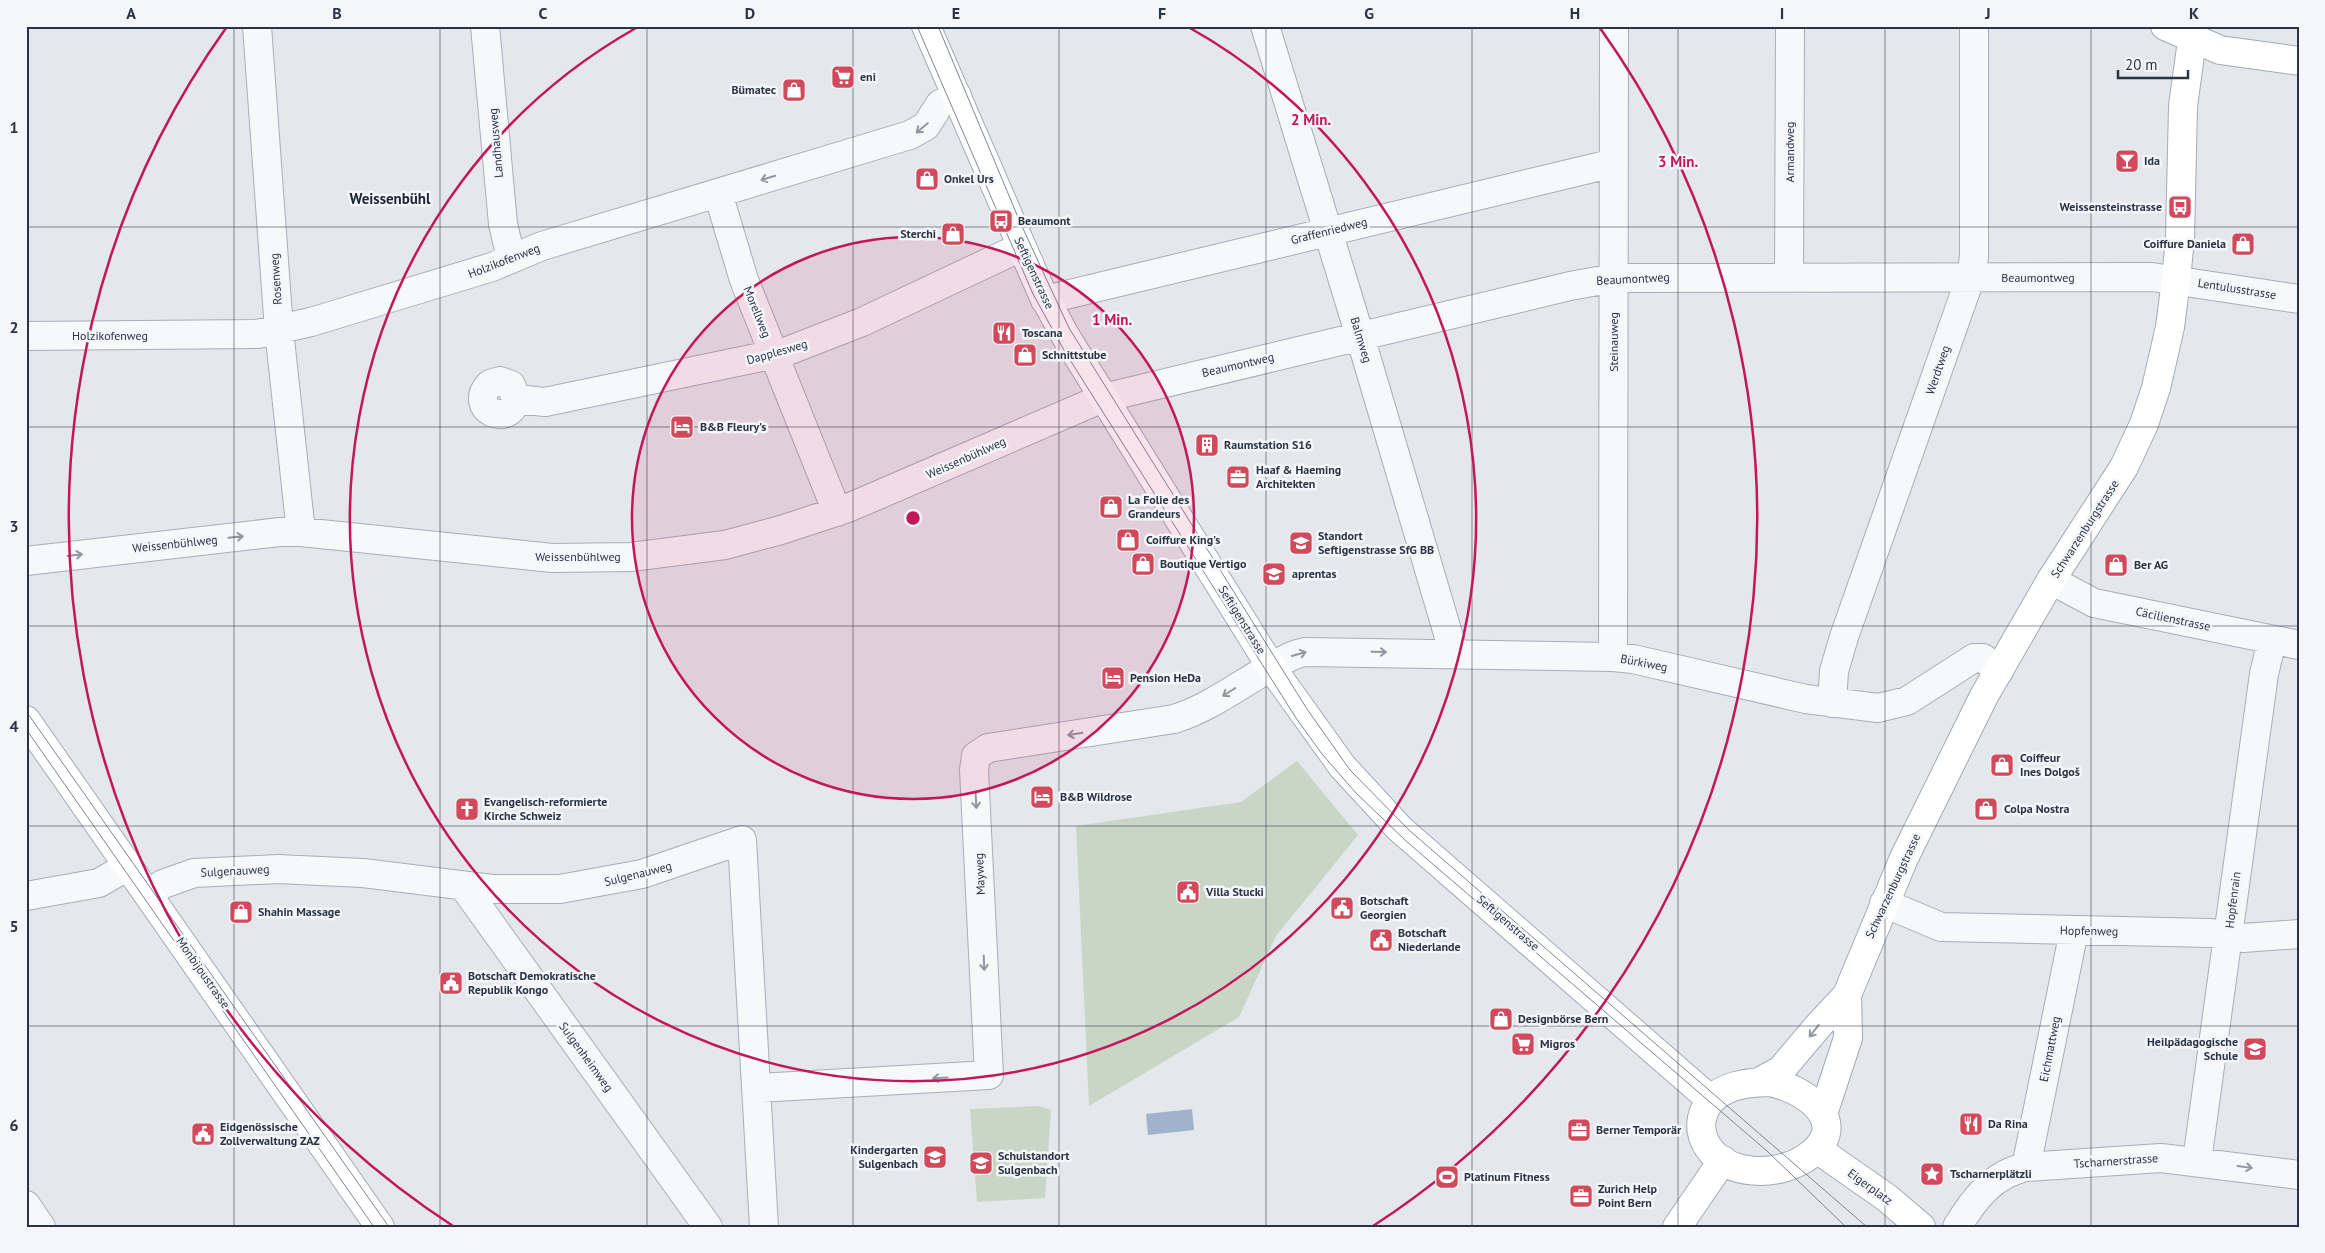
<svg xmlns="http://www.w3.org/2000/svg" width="2325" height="1253" viewBox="0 0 2325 1253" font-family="'PT Sans',sans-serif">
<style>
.green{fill:#c9d6c5}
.water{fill:#9fb4cc}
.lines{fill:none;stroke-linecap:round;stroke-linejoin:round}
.minor-casing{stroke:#a9aeb7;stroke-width:30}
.major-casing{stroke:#a3abb8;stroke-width:30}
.minor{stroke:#f7f8fa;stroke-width:28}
.major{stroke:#fff;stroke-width:28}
.tram{stroke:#7d8696;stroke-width:1}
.oneway{stroke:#9196a0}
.oneway2{stroke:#959aa2}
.grid{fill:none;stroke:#2b3445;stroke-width:1;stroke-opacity:0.55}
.ring{fill:none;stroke:#c2185b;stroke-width:2.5}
.labels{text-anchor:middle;stroke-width:5;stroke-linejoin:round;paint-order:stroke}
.poi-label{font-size:12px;font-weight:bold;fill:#2b3445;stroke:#f4f6f9;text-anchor:start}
.street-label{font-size:12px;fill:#2b3445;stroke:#f4f6f9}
.quarter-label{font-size:15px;font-weight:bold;fill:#1d2536;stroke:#f4f6f9}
.centre{fill:#c2185b;stroke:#f4f6f9;stroke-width:2.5}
.ring-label{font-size:15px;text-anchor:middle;font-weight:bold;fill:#c2185b;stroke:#f4f6f9;stroke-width:5;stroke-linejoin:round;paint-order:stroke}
.neatline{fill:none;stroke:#2b3445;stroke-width:2}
.grid-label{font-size:16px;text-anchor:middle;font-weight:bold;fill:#2b3445}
</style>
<rect width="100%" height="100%" fill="#e4e7ec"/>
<path class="green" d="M 1297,761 L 1358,835 L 1276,936 L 1239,1017 L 1089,1106 L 1076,826 L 1241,802 Z
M 1039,1106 L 1051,1110 L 1045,1198 L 977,1202 L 970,1109 Z"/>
<path class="water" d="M 1192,1109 L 1194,1130 L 1148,1135 L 1146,1114 Z"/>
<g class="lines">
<g class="minor-casing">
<path id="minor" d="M 257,26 L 279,330 L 301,532
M 485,26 L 503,224 L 511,258
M 1265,26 L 1360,336 L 1454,654
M 718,193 L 744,280 L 837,512
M 1789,277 L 1790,26
M 1045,300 L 1614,163
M 26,336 L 257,334 L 311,322 L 492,267 L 542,246 L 910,135 L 926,126 L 940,104 L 957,96
M 516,399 L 511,385 L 500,381 L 490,384 C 466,409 510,429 516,399 L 545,402 L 785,352 L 862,322 L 1021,247
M 26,561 L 280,532 L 301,532 L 552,558 L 631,557 L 725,545 L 781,530 L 848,508 L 1103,398 L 1570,286 L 1614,278 L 2152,277 L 2299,299
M 2051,580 L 2094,603 L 2299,645
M 1613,657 L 1614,26
M 1832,703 L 1834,671 L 1844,637 L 1972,273 L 1974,256 L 1974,26
M 464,887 L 708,1227
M 148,894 L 163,884 L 194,873 L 278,869 L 363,873 L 492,889 L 560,889 L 642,874 L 742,840 L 764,1227
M 26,896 L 99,883 L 128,866
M 1884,903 L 1941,927 L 2211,933 L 2243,938 L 2299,934
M 757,1088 L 989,1075 L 974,770 L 976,756 L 988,748 L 1174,719 C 1210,708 1240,684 1273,666 C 1284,660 1293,654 1305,652 L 1613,657 L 1633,659 L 1806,699 L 1878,708 L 1907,701 L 1974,658 L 1983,658 L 1999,671
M 2197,1161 L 2264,674 L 2272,640
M 2026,1167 L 2074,931
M 26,1205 L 41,1227
M 1957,1227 C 1974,1199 1993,1174 2026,1167 L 2161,1158 L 2299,1175"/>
</g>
<g class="major-casing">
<path id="major" d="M 926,26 L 1042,293 L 1066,337 L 1271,667 L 1342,766 L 1400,829 L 1711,1100
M 2165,26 L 2220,50 L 2299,61
M 26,720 L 380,1227
M 1759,1082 L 1781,1070 L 1819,1025 L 1847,995
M 1770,1082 C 1809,1090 1855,1126 1804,1159 C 1777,1176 1728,1177 1708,1147 C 1702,1138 1700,1128 1702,1118 C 1709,1087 1744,1082 1770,1082 Z
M 1823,1114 L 1848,1038 L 1847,995 L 1904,858 L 1984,696 L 2051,580 L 2124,467 L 2144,424 L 2156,388 L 2170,327 L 2176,280 L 2180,238 L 2183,106 L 2194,26
M 1817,1149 L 1887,1198 L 1921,1227
M 1677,1227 L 1723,1160"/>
</g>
<use href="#minor" class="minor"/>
<use href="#major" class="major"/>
<path class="tram" d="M 917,26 L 1033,294 L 1065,352 L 1296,718 L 1322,754 L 1356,793 L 1406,841 L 1767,1151 L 1846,1227
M 938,26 L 1020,222 L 1069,328 L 1307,709 L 1350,770 L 1409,830 L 1867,1227
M 26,711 L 389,1227
M 26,729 L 374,1227"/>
</g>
<defs><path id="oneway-shaft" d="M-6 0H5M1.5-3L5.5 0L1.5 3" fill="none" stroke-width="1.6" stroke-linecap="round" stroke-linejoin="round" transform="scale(1.25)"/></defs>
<g class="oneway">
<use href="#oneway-shaft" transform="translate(922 128) rotate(140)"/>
<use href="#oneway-shaft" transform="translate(768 178) rotate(163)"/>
<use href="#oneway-shaft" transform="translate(236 537) rotate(-6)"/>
<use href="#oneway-shaft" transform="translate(75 555) rotate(-7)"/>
<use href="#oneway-shaft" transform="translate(1379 652) rotate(1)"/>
<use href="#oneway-shaft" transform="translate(1299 654) rotate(-16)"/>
<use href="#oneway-shaft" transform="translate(1229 692) rotate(148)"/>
<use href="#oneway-shaft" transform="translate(1075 734) rotate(171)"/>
<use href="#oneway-shaft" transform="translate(976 801) rotate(87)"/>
<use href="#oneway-shaft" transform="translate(984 963) rotate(88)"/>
<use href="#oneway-shaft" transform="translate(940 1078) rotate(177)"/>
<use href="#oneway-shaft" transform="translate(2245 1167) rotate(8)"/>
</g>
<use class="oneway2" href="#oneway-shaft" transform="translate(1814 1031) rotate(128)"/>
<path class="grid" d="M 234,26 L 234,1227M 440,26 L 440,1227M 647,26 L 647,1227M 853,26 L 853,1227M 1059,26 L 1059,1227M 1266,26 L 1266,1227M 1472,26 L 1472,1227M 1678,26 L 1678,1227M 1885,26 L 1885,1227M 2091,26 L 2091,1227M 26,227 L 2299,227M 26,427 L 2299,427M 26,626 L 2299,626M 26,826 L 2299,826M 26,1026 L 2299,1026"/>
<circle cx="913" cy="518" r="281" fill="#c2185b" fill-opacity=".12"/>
<g class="ring">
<circle cx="913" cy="518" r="281"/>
<path d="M1190 28A563 563 0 1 1 636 28"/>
<path d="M453 1226A844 844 0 0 1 226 28M1600 28A844 844 0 0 1 1373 1226"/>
</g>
<defs>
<g id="supermarket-square" transform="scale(1.25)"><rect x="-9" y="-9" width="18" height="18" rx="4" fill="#d1495b" stroke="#f4f6f9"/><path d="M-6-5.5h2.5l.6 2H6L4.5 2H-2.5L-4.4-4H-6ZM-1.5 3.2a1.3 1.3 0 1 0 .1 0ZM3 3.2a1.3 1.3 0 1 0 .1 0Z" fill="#fff"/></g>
<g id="shop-square" transform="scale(1.25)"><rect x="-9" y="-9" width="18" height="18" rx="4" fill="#d1495b" stroke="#f4f6f9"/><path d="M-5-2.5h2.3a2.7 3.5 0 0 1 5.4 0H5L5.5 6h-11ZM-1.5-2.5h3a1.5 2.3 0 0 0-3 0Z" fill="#fff"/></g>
<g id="bar-square" transform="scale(1.25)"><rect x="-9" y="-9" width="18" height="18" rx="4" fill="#d1495b" stroke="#f4f6f9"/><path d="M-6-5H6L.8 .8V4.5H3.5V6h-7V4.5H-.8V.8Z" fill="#fff"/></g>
<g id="bus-square" transform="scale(1.25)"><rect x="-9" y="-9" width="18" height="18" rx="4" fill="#d1495b" stroke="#f4f6f9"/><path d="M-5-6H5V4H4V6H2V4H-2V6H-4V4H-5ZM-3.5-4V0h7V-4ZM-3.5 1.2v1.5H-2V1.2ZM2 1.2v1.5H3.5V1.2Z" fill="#fff"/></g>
<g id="restaurant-square" transform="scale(1.25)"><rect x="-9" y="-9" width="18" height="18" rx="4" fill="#d1495b" stroke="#f4f6f9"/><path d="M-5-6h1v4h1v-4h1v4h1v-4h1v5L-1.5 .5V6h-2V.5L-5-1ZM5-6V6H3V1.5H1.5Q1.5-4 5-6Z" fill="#fff"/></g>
<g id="hotel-square" transform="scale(1.25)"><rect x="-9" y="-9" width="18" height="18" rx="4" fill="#d1495b" stroke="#f4f6f9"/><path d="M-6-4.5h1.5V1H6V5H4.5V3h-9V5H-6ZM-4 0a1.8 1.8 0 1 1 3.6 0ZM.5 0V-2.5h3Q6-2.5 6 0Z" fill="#fff"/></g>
<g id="building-square" transform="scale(1.25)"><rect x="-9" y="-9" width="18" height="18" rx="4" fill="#d1495b" stroke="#f4f6f9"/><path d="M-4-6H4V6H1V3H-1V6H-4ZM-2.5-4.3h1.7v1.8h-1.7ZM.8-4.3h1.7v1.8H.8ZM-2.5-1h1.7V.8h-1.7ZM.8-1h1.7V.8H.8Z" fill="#fff"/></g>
<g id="office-square" transform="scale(1.25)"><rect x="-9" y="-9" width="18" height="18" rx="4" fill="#d1495b" stroke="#f4f6f9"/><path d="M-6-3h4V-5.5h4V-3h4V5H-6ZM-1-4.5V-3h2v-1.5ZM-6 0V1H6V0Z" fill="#fff"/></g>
<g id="school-square" transform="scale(1.25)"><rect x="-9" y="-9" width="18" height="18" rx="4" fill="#d1495b" stroke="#f4f6f9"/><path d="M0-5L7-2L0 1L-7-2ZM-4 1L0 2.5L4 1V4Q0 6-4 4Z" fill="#fff"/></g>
<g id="church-square" transform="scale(1.25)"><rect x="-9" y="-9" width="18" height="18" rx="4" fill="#d1495b" stroke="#f4f6f9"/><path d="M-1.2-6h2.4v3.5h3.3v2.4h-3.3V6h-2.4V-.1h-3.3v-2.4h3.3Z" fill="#fff"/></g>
<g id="civic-square" transform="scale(1.25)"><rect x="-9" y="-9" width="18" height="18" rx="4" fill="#d1495b" stroke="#f4f6f9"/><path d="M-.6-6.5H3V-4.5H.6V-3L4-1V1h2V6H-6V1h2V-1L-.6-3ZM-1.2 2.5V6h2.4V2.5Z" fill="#fff"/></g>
<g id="sight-square" transform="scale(1.25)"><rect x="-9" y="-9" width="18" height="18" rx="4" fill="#d1495b" stroke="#f4f6f9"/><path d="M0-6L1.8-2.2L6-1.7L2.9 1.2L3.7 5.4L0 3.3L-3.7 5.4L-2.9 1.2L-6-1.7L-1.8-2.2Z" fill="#fff"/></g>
<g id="stadium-square" transform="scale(1.25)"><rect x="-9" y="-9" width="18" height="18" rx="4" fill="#d1495b" stroke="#f4f6f9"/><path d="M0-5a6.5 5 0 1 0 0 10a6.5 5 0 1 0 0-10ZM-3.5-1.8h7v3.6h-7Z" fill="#fff"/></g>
</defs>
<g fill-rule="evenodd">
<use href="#supermarket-square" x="843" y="77"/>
<use href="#shop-square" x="794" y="90"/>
<use href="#bar-square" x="2127" y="161"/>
<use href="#shop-square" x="927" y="179"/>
<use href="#bus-square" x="2180" y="207"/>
<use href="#bus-square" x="1001" y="221"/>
<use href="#shop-square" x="953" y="234"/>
<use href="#shop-square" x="2243" y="244"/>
<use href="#restaurant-square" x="1004" y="333"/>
<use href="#shop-square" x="1025" y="355"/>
<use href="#hotel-square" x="682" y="427"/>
<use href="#building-square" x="1207" y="445"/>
<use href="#office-square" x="1238" y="477"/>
<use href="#shop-square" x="1111" y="507"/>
<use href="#shop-square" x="1128" y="540"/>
<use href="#school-square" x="1301" y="543"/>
<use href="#shop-square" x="1143" y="564"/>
<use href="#shop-square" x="2116" y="565"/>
<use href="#school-square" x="1274" y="574"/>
<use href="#hotel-square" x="1113" y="678"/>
<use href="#shop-square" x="2002" y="765"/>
<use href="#hotel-square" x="1042" y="797"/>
<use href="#church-square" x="467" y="809"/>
<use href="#shop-square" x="1986" y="809"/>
<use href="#civic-square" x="1188" y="892"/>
<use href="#civic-square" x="1342" y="908"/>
<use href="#shop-square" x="241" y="912"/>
<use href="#civic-square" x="1381" y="940"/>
<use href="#civic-square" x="451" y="983"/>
<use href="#shop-square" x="1501" y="1019"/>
<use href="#supermarket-square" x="1523" y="1044"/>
<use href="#school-square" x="2255" y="1049"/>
<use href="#restaurant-square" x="1971" y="1124"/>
<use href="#office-square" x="1579" y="1130"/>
<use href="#civic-square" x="203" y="1134"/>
<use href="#school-square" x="935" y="1157"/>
<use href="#school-square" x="981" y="1163"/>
<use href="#sight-square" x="1932" y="1174"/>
<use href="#stadium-square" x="1447" y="1177"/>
<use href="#office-square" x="1581" y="1196"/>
</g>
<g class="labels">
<g class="poi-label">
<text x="860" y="81">eni</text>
<text x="776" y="94" text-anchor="end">Bümatec</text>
<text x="2144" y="165">Ida</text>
<text x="944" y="183">Onkel Urs</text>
<text x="2162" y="211" text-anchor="end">Weissensteinstrasse</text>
<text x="1018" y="225">Beaumont</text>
<text x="936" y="238" text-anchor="end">Sterchi</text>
<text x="2226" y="248" text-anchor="end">Coiffure Daniela</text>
<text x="1022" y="337">Toscana</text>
<text x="1042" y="359">Schnittstube</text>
<text x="700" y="431">B&amp;B Fleury's</text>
<text x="1224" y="449">Raumstation S16</text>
<text x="1256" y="474">Haaf &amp; Haeming<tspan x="1256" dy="14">Architekten</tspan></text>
<text x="1128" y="504">La Folie des<tspan x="1128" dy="14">Grandeurs</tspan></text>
<text x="1318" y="540">Standort<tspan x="1318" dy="14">Seftigenstrasse SfG BB</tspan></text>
<text x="1146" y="544">Coiffure King's</text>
<text x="1160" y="568">Boutique Vertigo</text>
<text x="2134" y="569">Ber AG</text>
<text x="1292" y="578">aprentas</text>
<text x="1130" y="682">Pension HeDa</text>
<text x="2020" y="762">Coiffeur<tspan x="2020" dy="14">Ines Dolgoš</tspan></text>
<text x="1060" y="801">B&amp;B Wildrose</text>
<text x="484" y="806">Evangelisch-reformierte<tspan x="484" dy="14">Kirche Schweiz</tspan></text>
<text x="2004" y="813">Colpa Nostra</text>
<text x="1206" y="896">Villa Stucki</text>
<text x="1360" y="905">Botschaft<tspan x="1360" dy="14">Georgien</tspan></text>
<text x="258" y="916">Shahin Massage</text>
<text x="1398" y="937">Botschaft<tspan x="1398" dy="14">Niederlande</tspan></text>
<text x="468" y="980">Botschaft Demokratische<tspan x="468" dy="14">Republik Kongo</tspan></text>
<text x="1518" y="1023">Designbörse Bern</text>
<text x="2238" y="1046" text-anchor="end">Heilpädagogische<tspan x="2238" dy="14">Schule</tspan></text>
<text x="1540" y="1048">Migros</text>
<text x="1988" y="1128">Da Rina</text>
<text x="220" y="1131">Eidgenössische<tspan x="220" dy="14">Zollverwaltung ZAZ</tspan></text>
<text x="1596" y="1134">Berner Temporär</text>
<text x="918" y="1154" text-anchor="end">Kindergarten<tspan x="918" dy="14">Sulgenbach</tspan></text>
<text x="998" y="1160">Schulstandort<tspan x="998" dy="14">Sulgenbach</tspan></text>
<text x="1950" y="1178">Tscharnerplätzli</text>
<text x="1464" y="1181">Platinum Fitness</text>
<text x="1598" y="1193">Zurich Help<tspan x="1598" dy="14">Point Bern</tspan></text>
</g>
<g class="street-label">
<text transform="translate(496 143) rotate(-95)" y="4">Landhausweg</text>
<text transform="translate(1790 152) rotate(-90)" y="4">Armandweg</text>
<text transform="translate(1329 231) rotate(-14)" y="4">Graffenriedweg</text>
<text transform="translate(504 261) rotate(-21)" y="4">Holzikofenweg</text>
<text transform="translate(1034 273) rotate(65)" y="4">Seftigenstrasse</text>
<text x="2038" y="282">Beaumontweg</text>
<text transform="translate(276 279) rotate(-94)" y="4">Rosenweg</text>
<text transform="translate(1633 279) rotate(-3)" y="4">Beaumontweg</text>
<text transform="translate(2237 289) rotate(9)" y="4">Lentulusstrasse</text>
<text transform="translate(757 312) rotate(68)" y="4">Morellweg</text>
<text x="110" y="340">Holzikofenweg</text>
<text transform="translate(1361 340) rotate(73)" y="4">Balmweg</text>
<text transform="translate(1614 342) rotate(-90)" y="4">Steinauweg</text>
<text transform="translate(777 352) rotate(-16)" y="4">Dapplesweg</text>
<text transform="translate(1238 365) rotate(-13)" y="4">Beaumontweg</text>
<text transform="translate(1938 370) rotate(-71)" y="4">Werdtweg</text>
<text transform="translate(966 458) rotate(-24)" y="4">Weissenbühlweg</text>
<text transform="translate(2085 529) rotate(-57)" y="4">Schwarzenburgstrasse</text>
<text transform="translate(175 544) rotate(-6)" y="4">Weissenbühlweg</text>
<text x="578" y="561">Weissenbühlweg</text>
<text transform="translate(2173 619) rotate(12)" y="4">Cäcilienstrasse</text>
<text transform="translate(1242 620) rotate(58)" y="4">Seftigenstrasse</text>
<text transform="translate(1644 663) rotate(11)" y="4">Bürkiweg</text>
<text transform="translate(235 871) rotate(-3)" y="4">Sulgenauweg</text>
<text transform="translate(638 874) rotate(-14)" y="4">Sulgenauweg</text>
<text transform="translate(980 874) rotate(-93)" y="4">Mayweg</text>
<text transform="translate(1893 886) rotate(-65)" y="4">Schwarzenburgstrasse</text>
<text transform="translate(2233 900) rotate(-83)" y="4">Hopfenrain</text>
<text transform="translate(1508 923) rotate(41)" y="4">Seftigenstrasse</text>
<text transform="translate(2089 931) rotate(1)" y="4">Hopfenweg</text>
<text transform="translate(203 973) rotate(55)" y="4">Monbijoustrasse</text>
<text transform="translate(2050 1049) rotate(-79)" y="4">Eichmattweg</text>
<text transform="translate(586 1057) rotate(54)" y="4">Sulgenheimweg</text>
<text transform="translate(2116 1161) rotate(-4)" y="4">Tscharnerstrasse</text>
<text transform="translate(1870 1187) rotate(36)" y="4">Eigerplatz</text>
</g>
<g class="quarter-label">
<text x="390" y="204">Weissenbühl</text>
</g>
</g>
<circle cx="913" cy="518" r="8" class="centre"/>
<g class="ring-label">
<text x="1311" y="125">2 Min.</text>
<text x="1678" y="167">3 Min.</text>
<text x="1112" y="325">1 Min.</text>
</g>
<rect width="2325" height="1253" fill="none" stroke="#f4f6f9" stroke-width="55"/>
<path d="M2118 70v8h70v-8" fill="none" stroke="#2b3445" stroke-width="2.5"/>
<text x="2125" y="70" font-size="15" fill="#2b3445" stroke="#f4f6f9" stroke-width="4" paint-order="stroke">20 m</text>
<rect x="28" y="28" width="2270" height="1198" class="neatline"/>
<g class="grid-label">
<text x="131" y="19">A</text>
<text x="337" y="19">B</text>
<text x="543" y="19">C</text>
<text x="750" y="19">D</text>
<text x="956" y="19">E</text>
<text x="1162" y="19">F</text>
<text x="1369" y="19">G</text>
<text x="1575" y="19">H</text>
<text x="1782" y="19">I</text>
<text x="1988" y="19">J</text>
<text x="2194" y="19">K</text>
<text x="14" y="133">1</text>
<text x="14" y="333">2</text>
<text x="14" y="532">3</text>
<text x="14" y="732">4</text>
<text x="14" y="932">5</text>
<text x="14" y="1131">6</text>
</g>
</svg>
